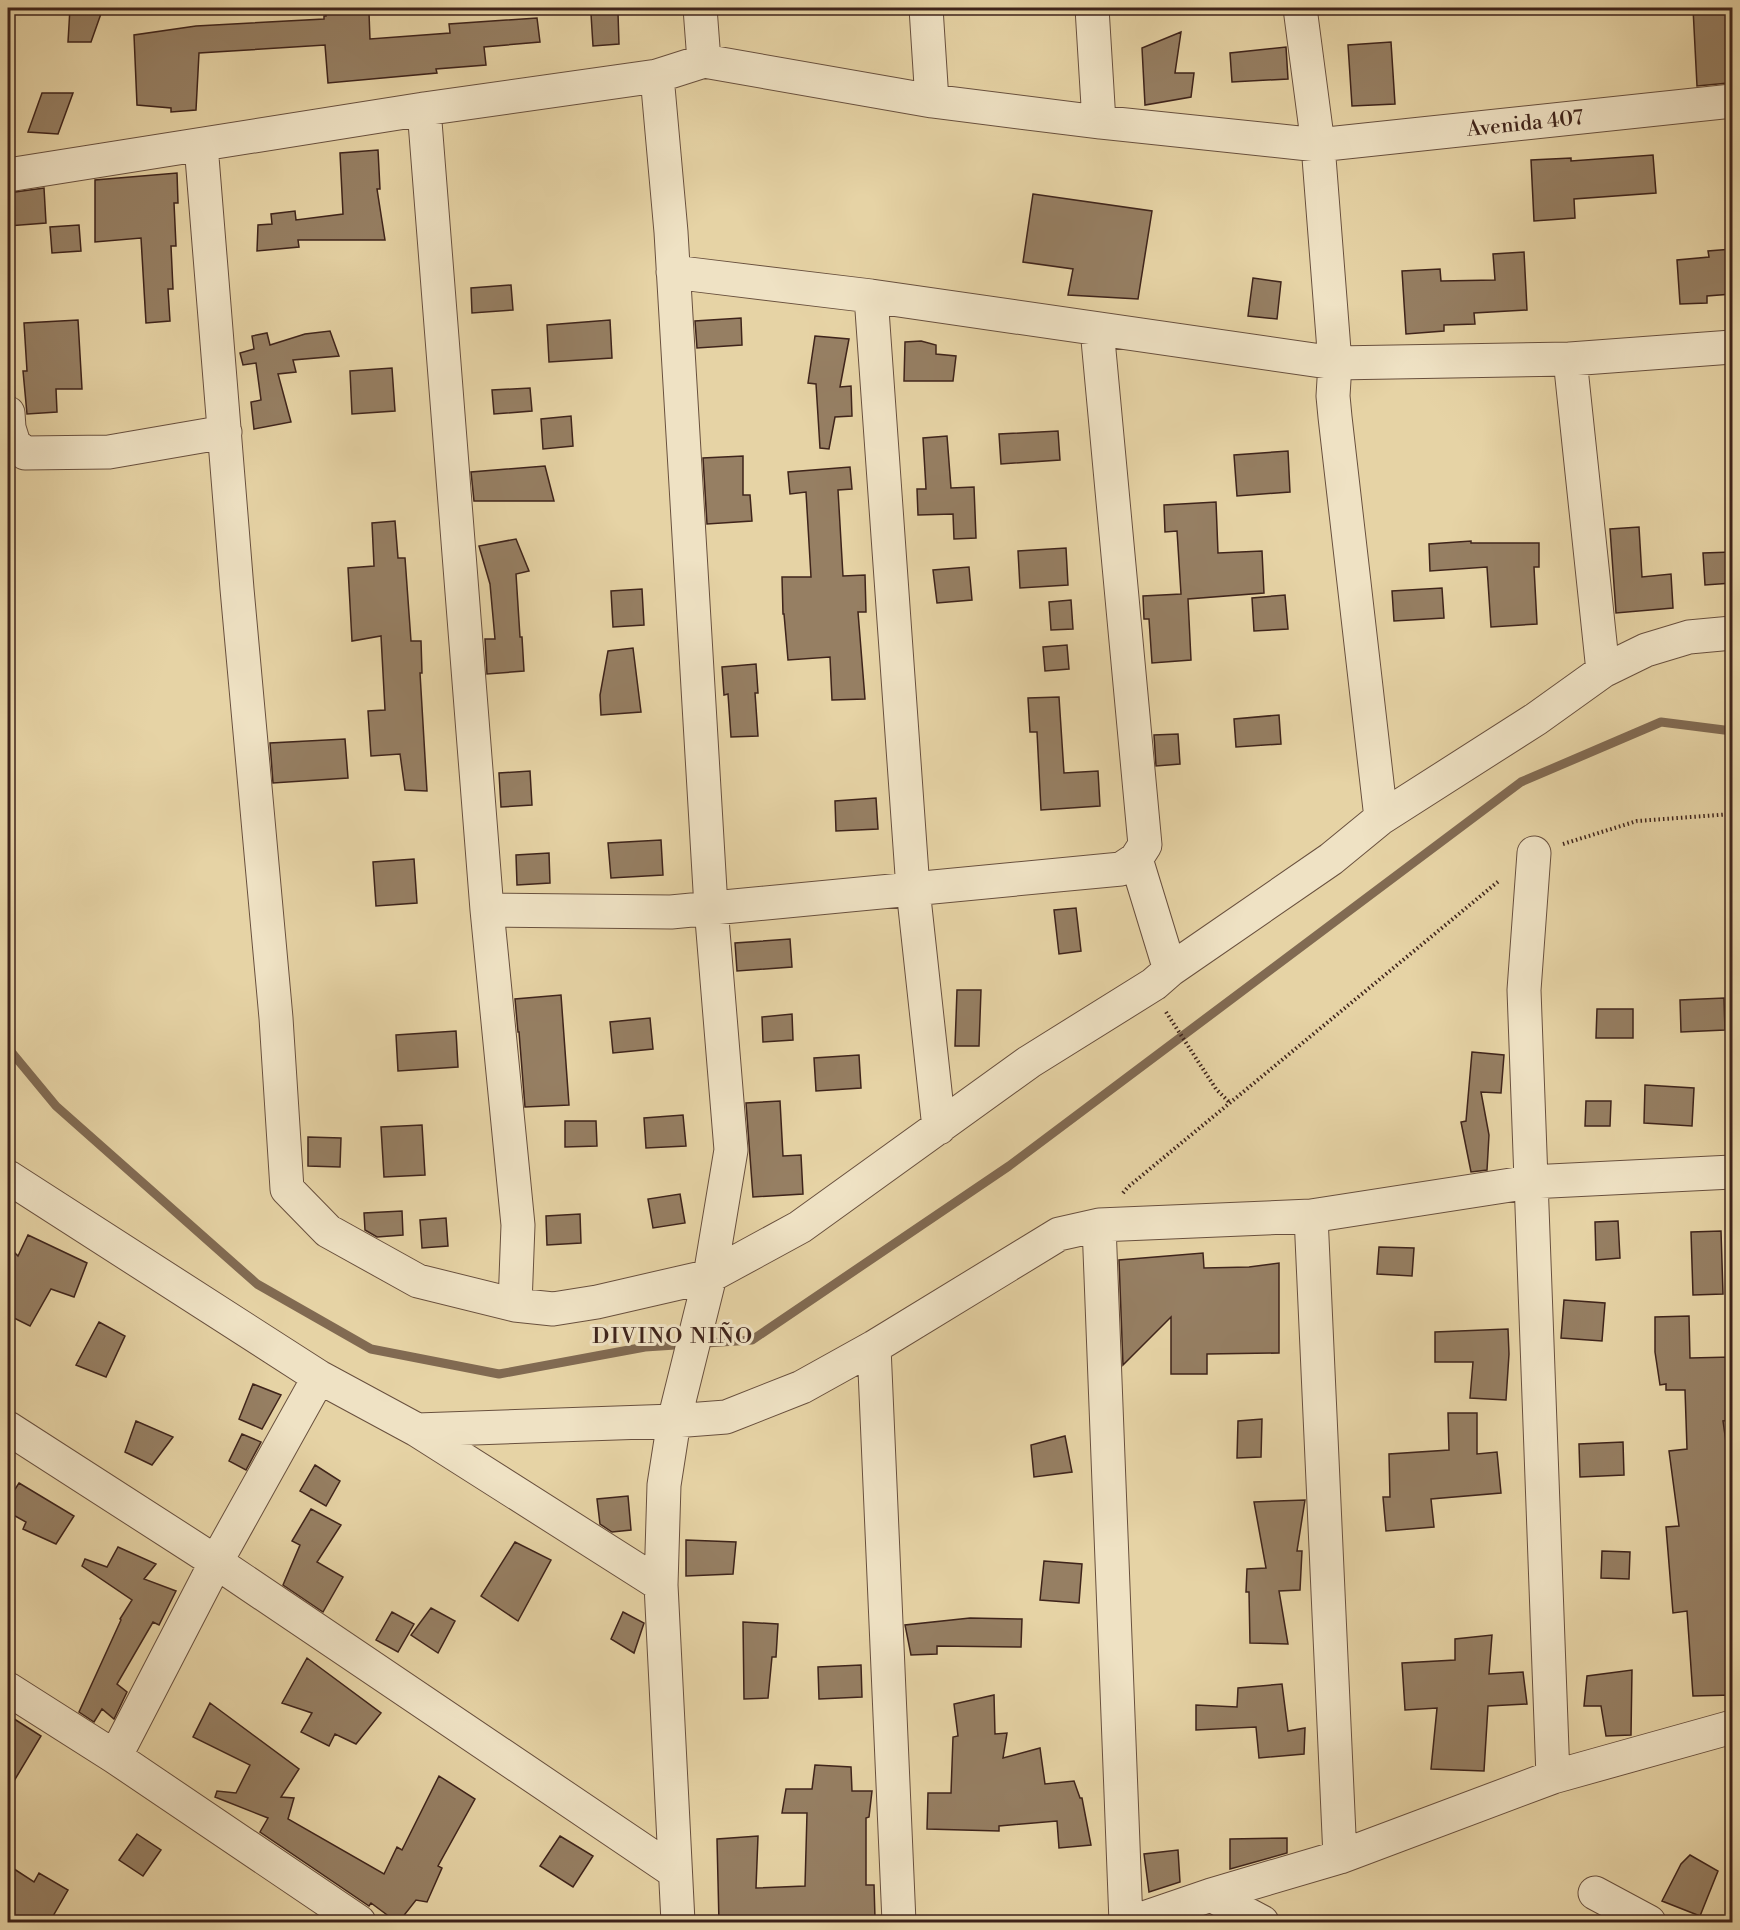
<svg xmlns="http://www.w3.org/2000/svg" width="1740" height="1930" viewBox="0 0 1740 1930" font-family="'Libre Bodoni',serif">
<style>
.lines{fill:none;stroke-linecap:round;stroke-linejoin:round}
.stream{stroke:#816a52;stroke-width:9}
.building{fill:#967f63;stroke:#3f241b;stroke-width:1.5}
.street-casing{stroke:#69503e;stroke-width:35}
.path{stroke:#3f241b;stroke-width:4;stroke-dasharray:1.5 3;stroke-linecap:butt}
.street{stroke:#efe2c4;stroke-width:33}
.labels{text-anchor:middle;stroke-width:6;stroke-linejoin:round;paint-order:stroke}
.street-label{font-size:21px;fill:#3f241b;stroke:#efe2c4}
.neighbourhood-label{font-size:22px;letter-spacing:1.5px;fill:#3f241b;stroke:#efe2c4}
</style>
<rect width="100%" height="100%" fill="#e6d3a5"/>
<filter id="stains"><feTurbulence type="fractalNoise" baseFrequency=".00333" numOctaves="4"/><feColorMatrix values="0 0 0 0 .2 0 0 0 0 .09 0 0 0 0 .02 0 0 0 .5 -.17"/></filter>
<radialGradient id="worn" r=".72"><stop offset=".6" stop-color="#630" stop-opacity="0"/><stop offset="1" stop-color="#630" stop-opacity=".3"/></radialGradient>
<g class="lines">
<path class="stream" d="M 8,1048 L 56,1106 L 257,1284 L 371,1349 L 499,1374 L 645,1347 L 752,1340 L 1009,1166 L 1521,782 L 1661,722 L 1732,731"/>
</g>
<path class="building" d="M 70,8 L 103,8 L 91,42 L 68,42 Z
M 326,8 L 349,8 L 349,14 L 369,13 L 370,39 L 450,33 L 449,24 L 537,18 L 540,42 L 484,47 L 486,65 L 436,69 L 437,73 L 328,83 L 325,45 L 199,53 L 196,110 L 171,112 L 171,108 L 137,105 L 134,35 L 196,26 L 324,19 L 324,16 L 326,16 Z
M 1693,8 L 1730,8 L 1732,49 L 1726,50 L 1728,83 L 1697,86 Z
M 618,13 L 619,44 L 593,46 L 591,14 Z
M 1181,32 L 1175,73 L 1194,73 L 1191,97 L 1145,105 L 1142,48 Z
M 1391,42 L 1395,104 L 1352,106 L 1348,45 Z
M 1286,47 L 1288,79 L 1232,82 L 1230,53 Z
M 42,93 L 73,93 L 58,134 L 28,132 Z
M 378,150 L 380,189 L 377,189 L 385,240 L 298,240 L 299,247 L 257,251 L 258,225 L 272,224 L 271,214 L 295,211 L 296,220 L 343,214 L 340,153 Z
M 1653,155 L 1656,193 L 1574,199 L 1575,218 L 1534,221 L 1531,160 L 1571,158 L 1571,161 Z
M 177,173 L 178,203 L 174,203 L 176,246 L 171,246 L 173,289 L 168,289 L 170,321 L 146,323 L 141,238 L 95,242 L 95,180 Z
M 44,188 L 46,223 L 8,226 L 8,193 Z
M 1033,194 L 1152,211 L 1138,299 L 1068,295 L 1073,269 L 1023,262 Z
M 79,225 L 81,251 L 52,253 L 50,227 Z
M 1732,249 L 1732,294 L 1707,296 L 1707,303 L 1680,304 L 1677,260 L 1709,257 L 1708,251 Z
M 1524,252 L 1527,310 L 1474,313 L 1475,324 L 1444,325 L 1444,331 L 1406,334 L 1402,271 L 1440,269 L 1441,281 L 1495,280 L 1493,254 Z
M 1253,278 L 1281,282 L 1277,319 L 1248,316 Z
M 511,285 L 513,310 L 472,313 L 471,288 Z
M 741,318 L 742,345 L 697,348 L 695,321 Z
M 78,320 L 82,389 L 56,389 L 57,412 L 27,414 L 23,371 L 27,371 L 24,323 Z
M 610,320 L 612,358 L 549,362 L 547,325 Z
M 330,331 L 339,356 L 293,360 L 296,372 L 278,374 L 291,422 L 254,429 L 251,402 L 261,400 L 256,363 L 243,365 L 240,353 L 254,349 L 252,336 L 267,333 L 270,345 L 305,334 Z
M 815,336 L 849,339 L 840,387 L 851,386 L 852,416 L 835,417 L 829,449 L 820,448 L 816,384 L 808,383 Z
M 921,341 L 936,345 L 936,354 L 956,356 L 953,381 L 904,381 L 905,342 Z
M 392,368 L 395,411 L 352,414 L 350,371 Z
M 530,388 L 532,411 L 494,414 L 492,390 Z
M 571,416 L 573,446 L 543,449 L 541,419 Z
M 1058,431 L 1060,460 L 1001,464 L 999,434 Z
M 947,436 L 951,488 L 974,487 L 976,538 L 954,539 L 953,514 L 918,515 L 917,489 L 926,489 L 923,438 Z
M 1288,451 L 1290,492 L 1237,496 L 1234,455 Z
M 743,456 L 743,495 L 750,495 L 752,521 L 707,524 L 703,458 Z
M 545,466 L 554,501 L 474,501 L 471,472 Z
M 850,467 L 852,489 L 838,490 L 843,576 L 865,575 L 866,612 L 858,612 L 865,699 L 832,700 L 830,657 L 788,660 L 784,614 L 783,614 L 782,577 L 811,577 L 806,492 L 790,494 L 788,472 Z
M 1216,502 L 1218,553 L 1262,551 L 1264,593 L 1188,599 L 1191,660 L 1152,663 L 1149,619 L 1144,619 L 1143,596 L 1181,594 L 1177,531 L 1165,532 L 1164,505 Z
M 395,521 L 398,558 L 405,558 L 411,641 L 421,641 L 422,673 L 420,673 L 427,791 L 405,790 L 400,754 L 371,756 L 368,711 L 385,710 L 381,636 L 352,641 L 348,568 L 374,566 L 372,523 Z
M 1639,527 L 1642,577 L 1671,574 L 1673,608 L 1616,613 L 1610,529 Z
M 516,539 L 529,571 L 516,574 L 520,637 L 522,637 L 524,671 L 487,674 L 485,639 L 495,639 L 490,584 L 479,546 Z
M 1471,541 L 1471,543 L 1539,543 L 1539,567 L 1534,567 L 1537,624 L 1491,627 L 1487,567 L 1430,571 L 1429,544 Z
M 1066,548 L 1068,585 L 1020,588 L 1018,551 Z
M 1732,552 L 1732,583 L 1705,585 L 1703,553 Z
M 969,567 L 972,600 L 937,603 L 933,570 Z
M 1442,588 L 1444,618 L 1394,621 L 1392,591 Z
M 642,589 L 644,625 L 613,627 L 611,591 Z
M 1285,595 L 1288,629 L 1254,631 L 1252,598 Z
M 1071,600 L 1073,629 L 1051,630 L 1049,602 Z
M 1067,645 L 1069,669 L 1045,671 L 1043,647 Z
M 633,648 L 641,712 L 601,715 L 600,695 L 608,651 Z
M 756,664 L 758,693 L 755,693 L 758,736 L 731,737 L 728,694 L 724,695 L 722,667 Z
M 1059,697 L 1064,773 L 1098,771 L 1100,806 L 1041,810 L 1037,732 L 1030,732 L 1028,698 Z
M 1279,715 L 1281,744 L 1236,747 L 1234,719 Z
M 1178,734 L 1180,764 L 1156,766 L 1154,735 Z
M 345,739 L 348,778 L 273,783 L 270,743 Z
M 530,771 L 532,805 L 501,807 L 499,773 Z
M 876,798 L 878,829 L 836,831 L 835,801 Z
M 661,840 L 663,875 L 611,878 L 608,843 Z
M 549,853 L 550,883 L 517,885 L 516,855 Z
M 414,859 L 417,903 L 376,906 L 373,862 Z
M 1076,908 L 1081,951 L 1059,954 L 1054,910 Z
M 790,939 L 792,967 L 737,971 L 735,943 Z
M 957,990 L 981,990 L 979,1046 L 955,1046 Z
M 561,995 L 569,1105 L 525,1107 L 519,1032 L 518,1032 L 515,999 Z
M 1724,998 L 1725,1030 L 1681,1032 L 1680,1000 Z
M 1597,1009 L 1633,1009 L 1633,1038 L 1596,1038 Z
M 792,1014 L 793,1040 L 763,1042 L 762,1017 Z
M 650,1018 L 653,1049 L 613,1053 L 610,1022 Z
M 456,1031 L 458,1067 L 398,1071 L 396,1035 Z
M 1472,1052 L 1504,1055 L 1501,1093 L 1481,1092 L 1489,1135 L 1487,1170 L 1471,1172 L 1461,1122 L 1466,1121 Z
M 859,1055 L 861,1088 L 816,1091 L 814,1058 Z
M 1645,1085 L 1694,1088 L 1692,1126 L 1644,1123 Z
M 780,1101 L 783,1156 L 801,1155 L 803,1194 L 753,1197 L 746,1103 Z
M 1586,1101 L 1611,1101 L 1610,1126 L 1585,1126 Z
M 683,1115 L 686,1146 L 646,1148 L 644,1118 Z
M 565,1121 L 596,1121 L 597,1146 L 565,1147 Z
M 422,1125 L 425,1175 L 384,1177 L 381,1127 Z
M 308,1137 L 341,1138 L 340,1167 L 308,1166 Z
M 680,1194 L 685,1223 L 653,1228 L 648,1199 Z
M 402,1211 L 403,1235 L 377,1237 L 365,1230 L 364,1213 Z
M 580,1214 L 581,1243 L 547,1245 L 546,1216 Z
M 446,1218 L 448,1246 L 422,1248 L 420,1220 Z
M 1618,1221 L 1620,1258 L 1596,1260 L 1595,1222 Z
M 1721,1231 L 1723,1294 L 1693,1295 L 1691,1232 Z
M 28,1235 L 87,1263 L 74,1297 L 51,1289 L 30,1326 L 8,1315 L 8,1246 L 18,1256 Z
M 1379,1247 L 1414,1248 L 1412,1276 L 1377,1274 Z
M 1203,1253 L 1204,1268 L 1249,1267 L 1279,1263 L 1279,1353 L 1207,1354 L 1207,1374 L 1171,1374 L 1171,1317 L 1123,1365 L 1119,1260 Z
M 1564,1300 L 1605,1303 L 1602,1341 L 1561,1338 Z
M 1689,1316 L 1690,1358 L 1732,1357 L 1732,1420 L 1723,1421 L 1732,1484 L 1732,1695 L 1693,1696 L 1687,1611 L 1673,1613 L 1666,1527 L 1679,1526 L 1669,1451 L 1687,1449 L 1685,1390 L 1666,1390 L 1666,1384 L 1660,1385 L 1655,1352 L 1655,1317 Z
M 99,1322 L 125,1336 L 106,1377 L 76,1365 Z
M 1508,1329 L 1509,1354 L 1506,1400 L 1470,1398 L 1473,1362 L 1435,1362 L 1435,1332 Z
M 253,1384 L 281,1395 L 262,1429 L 239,1419 Z
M 1448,1413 L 1477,1413 L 1477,1454 L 1497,1452 L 1501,1493 L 1431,1499 L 1434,1527 L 1386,1531 L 1383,1497 L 1390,1497 L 1389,1454 L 1449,1450 Z
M 1262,1419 L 1261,1457 L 1237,1458 L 1238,1421 Z
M 136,1421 L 173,1437 L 152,1465 L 125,1452 Z
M 242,1434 L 261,1442 L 246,1470 L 229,1461 Z
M 1065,1436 L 1072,1472 L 1034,1477 L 1031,1445 Z
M 1623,1442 L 1624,1475 L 1580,1477 L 1579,1444 Z
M 315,1465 L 340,1481 L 326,1506 L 300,1491 Z
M 19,1483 L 74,1516 L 56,1544 L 23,1529 L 26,1522 L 8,1512 L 8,1500 Z
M 628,1496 L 631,1530 L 612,1532 L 600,1524 L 597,1499 Z
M 1305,1500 L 1297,1551 L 1302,1551 L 1300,1590 L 1279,1591 L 1288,1644 L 1250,1643 L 1249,1592 L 1246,1592 L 1247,1569 L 1266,1568 L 1254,1502 Z
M 311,1509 L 341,1525 L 317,1562 L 343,1577 L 323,1612 L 283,1585 L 300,1545 L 292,1541 Z
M 686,1540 L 736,1542 L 733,1574 L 686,1576 Z
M 515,1542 L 551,1560 L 518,1621 L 481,1596 Z
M 118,1547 L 156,1564 L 144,1579 L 176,1591 L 159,1625 L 153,1622 L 117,1684 L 127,1692 L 114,1719 L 102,1709 L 94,1722 L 79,1712 L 121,1620 L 120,1619 L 132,1600 L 82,1566 L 85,1559 L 107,1567 Z
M 1602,1551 L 1630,1552 L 1629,1579 L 1601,1578 Z
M 1044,1561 L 1082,1564 L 1079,1603 L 1040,1600 Z
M 431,1608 L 455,1621 L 438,1653 L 411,1635 Z
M 392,1612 L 414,1624 L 398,1652 L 376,1640 Z
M 623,1612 L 644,1623 L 634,1653 L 611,1639 Z
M 970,1618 L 1022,1619 L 1021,1647 L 937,1646 L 937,1654 L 911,1655 L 905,1625 Z
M 743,1622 L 778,1624 L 776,1657 L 772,1657 L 768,1698 L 744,1699 Z
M 1492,1635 L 1489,1674 L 1523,1672 L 1527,1704 L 1488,1706 L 1484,1771 L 1431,1769 L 1437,1708 L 1405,1710 L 1402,1663 L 1455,1660 L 1455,1639 Z
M 307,1658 L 381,1713 L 356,1744 L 335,1734 L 329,1746 L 301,1732 L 312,1713 L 282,1703 Z
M 861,1665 L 862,1697 L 819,1699 L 818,1667 Z
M 1632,1670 L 1631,1735 L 1606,1736 L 1601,1706 L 1584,1706 L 1587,1676 Z
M 1282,1684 L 1288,1731 L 1305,1728 L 1304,1754 L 1259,1758 L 1256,1727 L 1196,1730 L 1196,1705 L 1237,1707 L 1238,1688 Z
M 994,1695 L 995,1734 L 1007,1733 L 1003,1758 L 1040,1748 L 1045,1784 L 1074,1781 L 1080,1798 L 1082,1798 L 1091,1845 L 1059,1848 L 1057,1821 L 999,1826 L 999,1831 L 927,1829 L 928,1793 L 951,1793 L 953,1737 L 958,1736 L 954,1704 Z
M 210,1703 L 299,1769 L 281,1797 L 294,1798 L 288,1819 L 384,1874 L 397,1847 L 402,1850 L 439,1776 L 475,1799 L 438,1866 L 442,1868 L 427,1902 L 416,1900 L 398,1923 L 371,1903 L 369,1906 L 260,1832 L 268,1818 L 215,1797 L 217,1791 L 236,1793 L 250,1765 L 193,1737 Z
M 8,1715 L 41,1736 L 8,1791 Z
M 815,1765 L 851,1767 L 852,1791 L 872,1791 L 869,1817 L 866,1818 L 866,1885 L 874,1885 L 875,1918 L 787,1917 L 788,1923 L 719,1923 L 717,1839 L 758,1836 L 756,1888 L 805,1886 L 807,1813 L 782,1813 L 786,1789 L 812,1789 Z
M 137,1834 L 161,1850 L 143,1876 L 119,1860 Z
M 560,1836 L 593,1856 L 573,1887 L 540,1866 Z
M 1287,1838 L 1287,1853 L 1230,1869 L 1230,1839 Z
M 1178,1850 L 1180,1882 L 1149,1892 L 1144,1854 Z
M 1690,1855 L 1718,1871 L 1700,1916 L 1662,1901 L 1681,1864 Z
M 8,1865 L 34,1882 L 39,1873 L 68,1890 L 49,1923 L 8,1923 Z"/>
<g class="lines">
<g class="street-casing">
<path id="street" d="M 700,8 L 704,61
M 926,8 L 932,101
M 1092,8 L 1099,122
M 1300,8 L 1318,145 L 1335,363 L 1333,396 L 1335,417 L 1381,818
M 657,76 L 671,232 L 711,907 L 731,1150 L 710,1276 L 674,1421 L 664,1485 L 661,1585 L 678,1922
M 424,109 L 487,910 L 518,1225 L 515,1305
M 201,145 L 237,589 L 276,1018 L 287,1189 L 328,1231 L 418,1281 L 515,1305 L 553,1309 L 597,1302 L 710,1276 L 800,1227 L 1029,1062 L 1154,984 L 1170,970 L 1331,859 L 1381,818 L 1536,719 L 1603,671 L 1646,650 L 1689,637 L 1732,633
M 8,175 L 424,109 L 657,76 L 704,61 L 932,101 L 1099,122 L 1318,145 L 1732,101
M 673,272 L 871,296 L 1335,363 L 1570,359 L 1732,347
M 871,296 L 913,889 L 939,1128
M 1570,359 L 1603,671
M 8,413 L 9,428 L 14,444 L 25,453 L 109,452 L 225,432
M 1534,853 L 1524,990 L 1553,1777
M 1136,859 L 1170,970
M 487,910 L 671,912 L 1121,869 L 1136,859 L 1145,845 L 1097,329
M 8,1177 L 319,1377 L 417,1430 L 661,1585
M 1311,1216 L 1340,1857
M 874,1347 L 899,1922
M 8,1428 L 216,1562 L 675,1872
M 417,1430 L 674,1421 L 726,1417 L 802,1387 L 874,1347 L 1059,1234 L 1099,1225
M 8,1689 L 115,1757 L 359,1922
M 115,1757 L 216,1562 L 319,1377
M 1595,1893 L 1649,1922
M 1211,1895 L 1262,1922
M 1126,1922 L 1099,1225 L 1311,1216 L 1530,1182 L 1732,1172
M 1132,1922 L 1211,1895 L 1340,1857 L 1553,1777 L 1732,1727"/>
</g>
<path class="path" d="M 1563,844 L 1637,821 L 1732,814
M 1166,1012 L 1216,1089 L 1230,1103
M 1123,1193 L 1128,1187 L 1500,880"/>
<use href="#street" class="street"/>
</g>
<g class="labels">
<g class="street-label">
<text transform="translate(1525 123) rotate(-6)" y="7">Avenida 407</text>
</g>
<g class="neighbourhood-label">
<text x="673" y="1343">DIVINO NIÑO</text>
</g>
</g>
<rect width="1740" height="1930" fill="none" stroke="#e6d3a5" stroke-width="30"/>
<rect x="9" y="9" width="1722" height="1912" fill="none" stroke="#3f241b" stroke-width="3"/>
<rect x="15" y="15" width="1710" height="1900" fill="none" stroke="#3f241b" stroke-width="1.5"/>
<rect width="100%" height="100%" filter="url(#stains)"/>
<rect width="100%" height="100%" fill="url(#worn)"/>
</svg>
